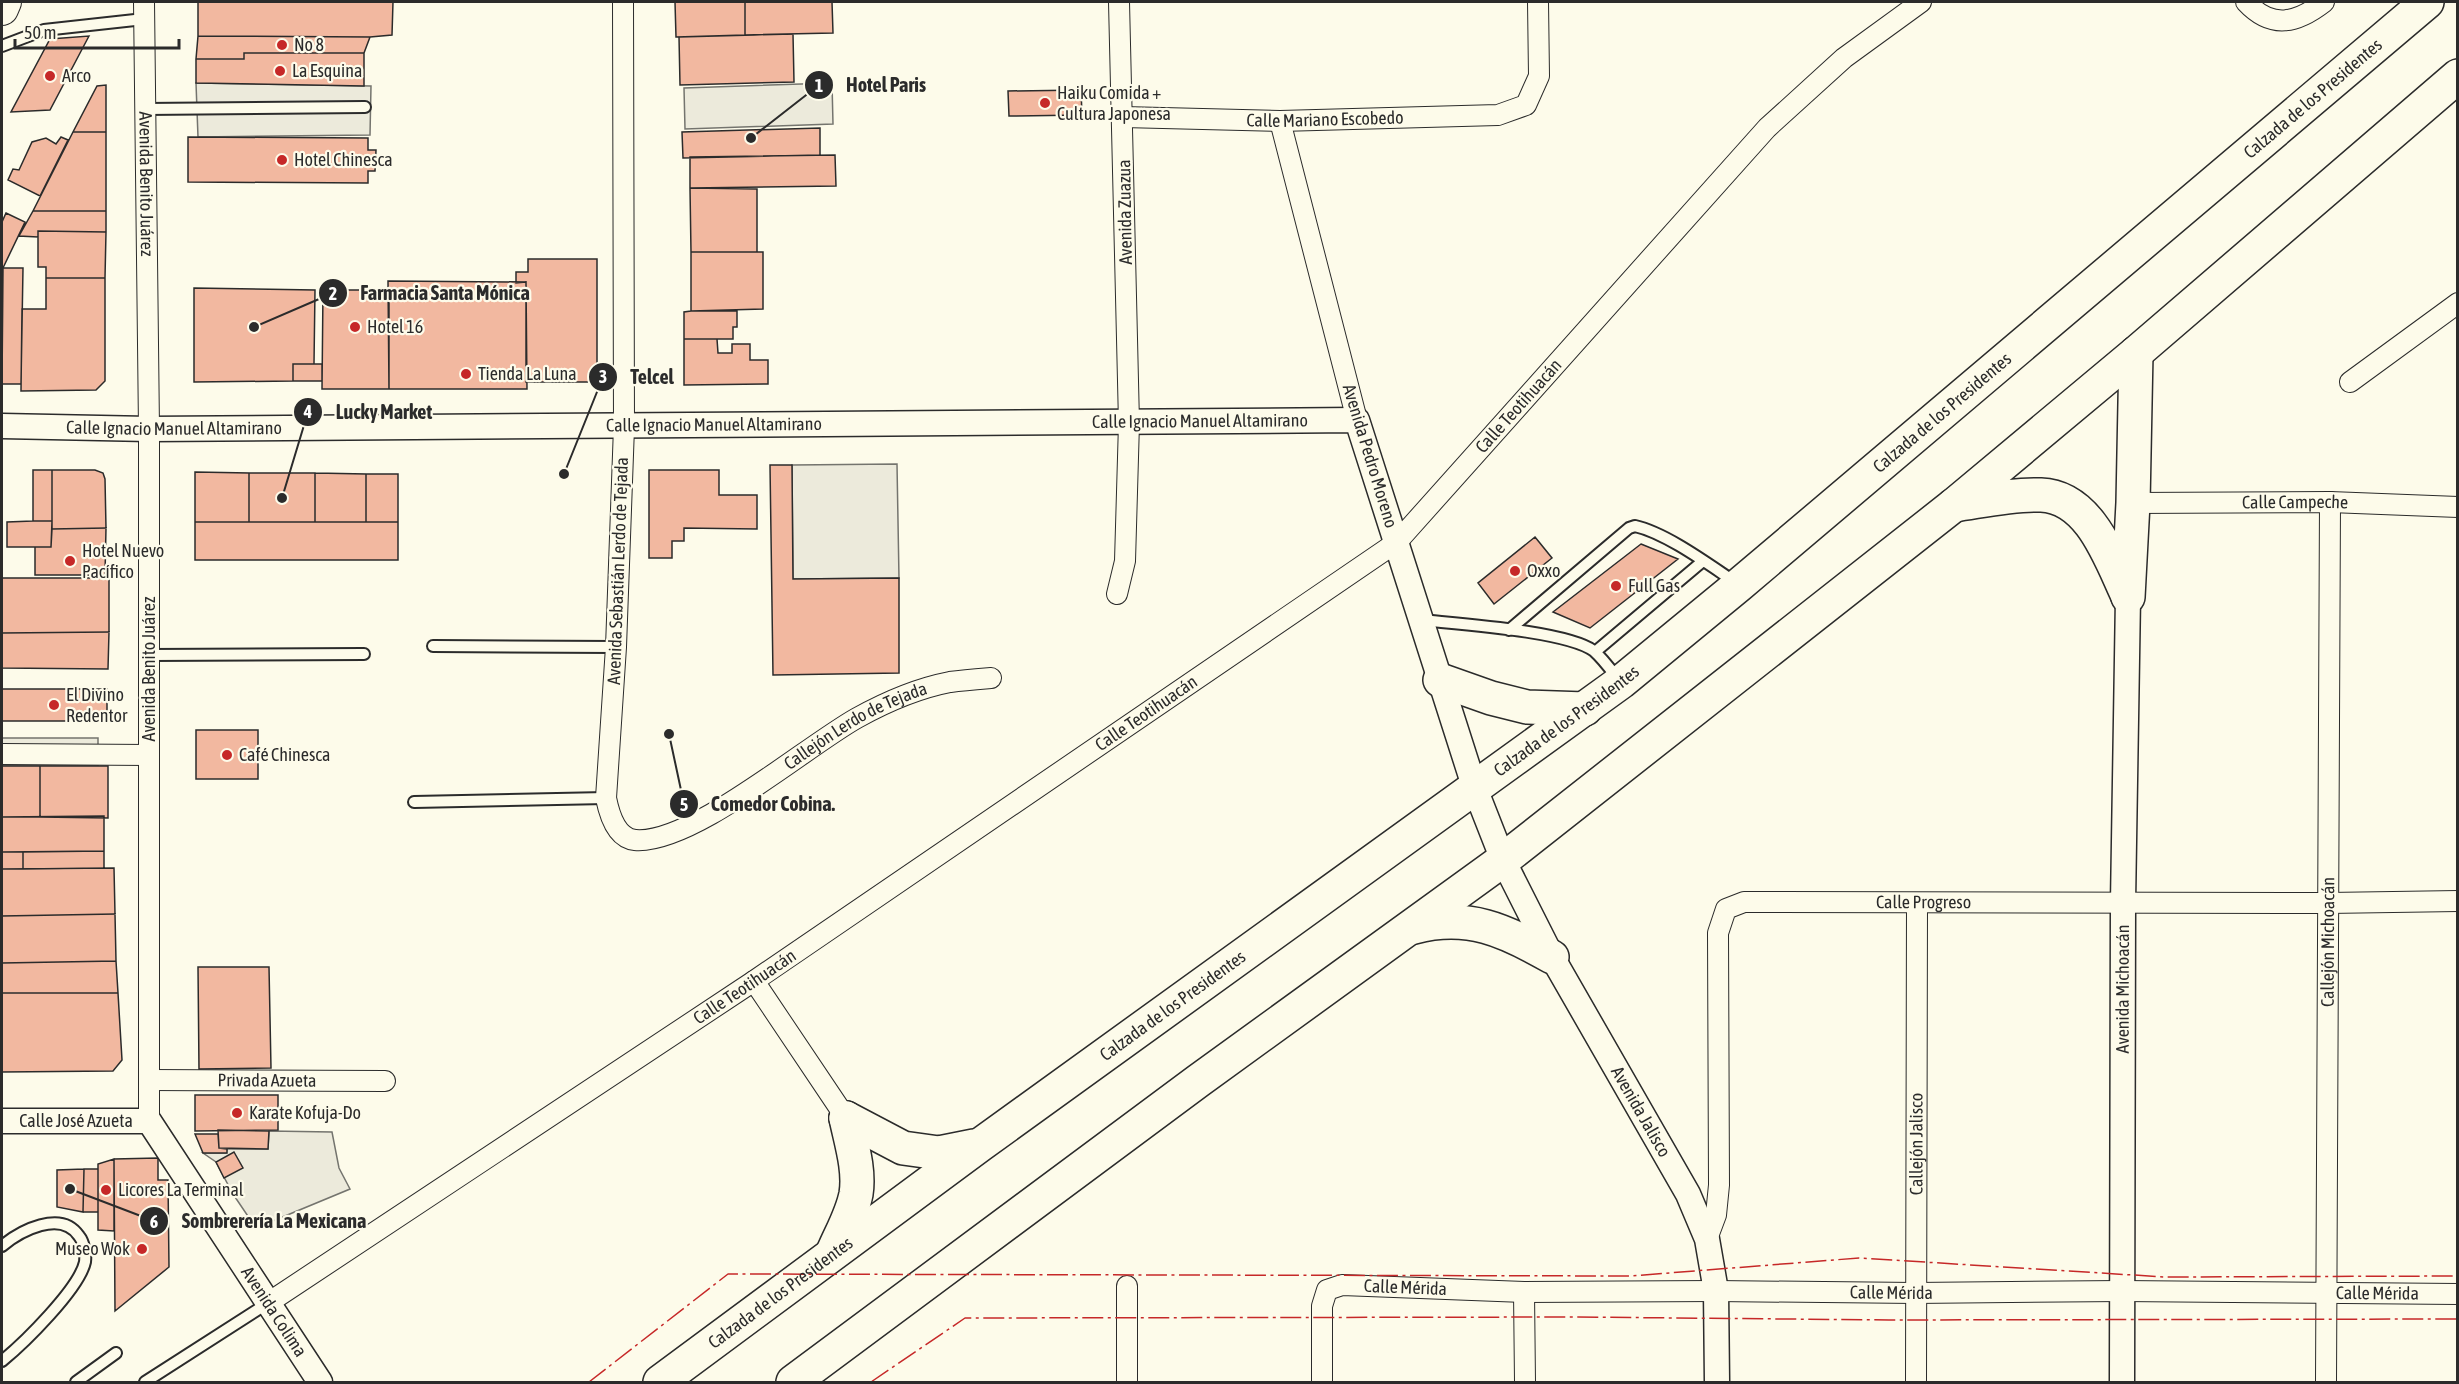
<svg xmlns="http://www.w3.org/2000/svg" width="2459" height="1384" viewBox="0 0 2459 1384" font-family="'Asap Condensed',sans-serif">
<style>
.parking{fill:#eceadb;stroke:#74746e;stroke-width:1.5}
.building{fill:#f2b8a0;stroke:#2b2b2b;stroke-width:1.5}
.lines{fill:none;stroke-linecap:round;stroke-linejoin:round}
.service-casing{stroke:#2b2b2b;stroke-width:14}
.minor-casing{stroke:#2b2b2b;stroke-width:22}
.tertiary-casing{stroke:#2b2b2b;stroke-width:27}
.primary-casing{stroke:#2b2b2b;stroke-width:34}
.trunk-casing{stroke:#2b2b2b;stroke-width:36}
.service{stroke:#fdfbea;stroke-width:10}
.minor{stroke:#fdfbea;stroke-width:20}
.tertiary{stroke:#fdfbea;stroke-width:24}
.primary{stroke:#fdfbea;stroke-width:32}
.trunk{stroke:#fdfbea;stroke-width:33}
.power{stroke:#c62828;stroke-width:1.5;stroke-dasharray:21 4.5 3 4.5;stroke-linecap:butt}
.poi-dot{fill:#c62828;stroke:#fdfbea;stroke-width:2}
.labels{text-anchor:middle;stroke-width:4.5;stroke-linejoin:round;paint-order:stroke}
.poi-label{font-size:18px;fill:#2b2b2b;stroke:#fdfbea;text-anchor:start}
.street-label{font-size:18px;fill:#2b2b2b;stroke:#fdfbea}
.leader{fill:none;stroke:#2b2b2b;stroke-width:2}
.callout-dot{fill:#2b2b2b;stroke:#fdfbea;stroke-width:2}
.mark-label{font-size:18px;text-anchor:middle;font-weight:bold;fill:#fff}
.callout-label{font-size:20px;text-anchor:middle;font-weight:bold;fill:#2b2b2b;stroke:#fdfbea;stroke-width:4.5;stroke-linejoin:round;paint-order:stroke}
</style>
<rect width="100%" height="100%" fill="#fdfbea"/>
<path class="parking" d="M 196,83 L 371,86 L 370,135 L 198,137 Z
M 832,83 L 833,124 L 685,129 L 684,88 Z
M 897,464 L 899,578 L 793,579 L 792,465 Z
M 2,738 L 98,738 L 98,766 L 2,766 Z
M 269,1131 L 332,1132 L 339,1168 L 350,1189 L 256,1228 L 233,1194 L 216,1162 L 203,1153 L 226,1153 L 227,1149 L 268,1149 Z"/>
<path class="building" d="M 198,2 L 393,2 L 392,35 L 370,37 L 198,36 Z
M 675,2 L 745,2 L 745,35 L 676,37 Z
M 745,2 L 832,2 L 833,33 L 745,35 Z
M 793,34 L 794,82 L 680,85 L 679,37 Z
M 89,36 L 50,110 L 11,112 L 50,39 Z
M 198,36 L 370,37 L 364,53 L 244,53 L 244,59 L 196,59 Z
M 244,53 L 364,53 L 364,86 L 196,83 L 196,59 L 244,59 Z
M 106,85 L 106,132 L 73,132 L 97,86 Z
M 1081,90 L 1082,115 L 1009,116 L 1008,91 Z
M 820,128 L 820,155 L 683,158 L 682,132 Z
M 73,132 L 106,132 L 106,211 L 33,211 Z
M 61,137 L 68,140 L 40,196 L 8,180 L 13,169 L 19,170 L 32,142 L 46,138 L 56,144 Z
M 188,137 L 368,138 L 368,150 L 376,150 L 375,171 L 368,171 L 368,183 L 188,182 Z
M 835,155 L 836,186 L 690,188 L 690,157 Z
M 690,188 L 757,189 L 757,252 L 691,252 Z
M 33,211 L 106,211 L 106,232 L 38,231 L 38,237 L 19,236 Z
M 6,213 L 25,222 L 2,270 L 2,222 Z
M 38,231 L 106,232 L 105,278 L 46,278 L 46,267 L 38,267 Z
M 691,252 L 763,252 L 763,309 L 691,311 Z
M 528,259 L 597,259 L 597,382 L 526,382 L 526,282 L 516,283 L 516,272 L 528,272 Z
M 3,268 L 23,268 L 21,384 L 2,384 Z
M 46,278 L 105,278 L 105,381 L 96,390 L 21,391 L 22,309 L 46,309 Z
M 388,281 L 526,282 L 527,389 L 389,389 Z
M 194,288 L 315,290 L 314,364 L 293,364 L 293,381 L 194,382 Z
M 323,290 L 389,290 L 389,389 L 322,389 Z
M 691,311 L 737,311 L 737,327 L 733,327 L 733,339 L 684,339 L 684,312 Z
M 684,339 L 717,339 L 718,353 L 732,353 L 732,344 L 750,344 L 750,360 L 768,360 L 768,384 L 684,385 Z
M 293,364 L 322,364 L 322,381 L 293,381 Z
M 770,465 L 792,465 L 793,579 L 899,578 L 899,673 L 773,675 Z
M 33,470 L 52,470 L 52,521 L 33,521 Z
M 52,470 L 95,470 L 103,473 L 105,479 L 106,528 L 52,529 Z
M 649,470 L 719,470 L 719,495 L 757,495 L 757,529 L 684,528 L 684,541 L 672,541 L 672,558 L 649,558 Z
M 195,472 L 249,473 L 249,522 L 195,522 Z
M 249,473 L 315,473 L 315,522 L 249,522 Z
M 315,473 L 366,474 L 366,522 L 315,522 Z
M 366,474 L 398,474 L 398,522 L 366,522 Z
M 33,521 L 52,521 L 51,547 L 7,547 L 7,522 Z
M 195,522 L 398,522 L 398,560 L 195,560 Z
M 106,528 L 105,575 L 35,575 L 35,547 L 51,547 L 52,529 Z
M 1535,537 L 1552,558 L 1494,604 L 1478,583 Z
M 1641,544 L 1678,559 L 1590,628 L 1553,612 Z
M 2,578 L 109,578 L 109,632 L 2,633 Z
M 109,632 L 108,669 L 2,668 L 2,633 Z
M 2,689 L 107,689 L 107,721 L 2,721 Z
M 196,730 L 258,730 L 258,779 L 196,779 Z
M 2,766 L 40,766 L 40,817 L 2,817 Z
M 40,766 L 108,766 L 108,818 L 40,817 Z
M 104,816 L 104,851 L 2,852 L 2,817 Z
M 104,851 L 104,868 L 23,869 L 23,852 Z
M 2,852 L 23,852 L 23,869 L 2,869 Z
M 114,868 L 115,914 L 2,916 L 2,869 Z
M 115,914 L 116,961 L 2,963 L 2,916 Z
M 116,961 L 118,993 L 2,993 L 2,963 Z
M 198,967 L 269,967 L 271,1068 L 199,1069 Z
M 2,993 L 118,993 L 122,1060 L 113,1071 L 2,1072 Z
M 195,1095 L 278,1095 L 278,1130 L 195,1131 Z
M 218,1130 L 269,1131 L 268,1149 L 219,1148 Z
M 195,1134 L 218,1134 L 219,1148 L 227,1149 L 227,1153 L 203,1153 Z
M 234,1152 L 243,1168 L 224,1178 L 216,1162 Z
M 158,1158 L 158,1180 L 168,1180 L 169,1267 L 115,1311 L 114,1159 Z
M 114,1159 L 114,1231 L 98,1230 L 98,1164 Z
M 84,1169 L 98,1169 L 98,1212 L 83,1212 Z
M 84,1169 L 83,1212 L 57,1207 L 57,1170 Z"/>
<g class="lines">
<g class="service-casing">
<path id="service" d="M 2,46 L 44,30 L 144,19
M 145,109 L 365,107
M 1421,620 C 1459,624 1567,631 1594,651 C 1603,659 1611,670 1618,679
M 1509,630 L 1629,528 L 1635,526 C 1666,533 1708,564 1735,582
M 433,646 L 616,647
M 1595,652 L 1703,561
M 149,655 L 364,654
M 414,802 L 606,798
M 2,1246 C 20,1231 61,1209 79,1236 C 84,1242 86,1254 85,1262 C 79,1289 24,1343 2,1361
M 76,1382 L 116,1353
M 145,1382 L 268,1303"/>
</g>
<g class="minor-casing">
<g id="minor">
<path id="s1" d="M 144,2 L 149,429 L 149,1121"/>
<path id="s2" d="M 623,2 L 624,427 L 616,647 L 606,798 C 609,813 616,838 635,840 C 691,845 805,747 857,718 C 884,703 919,688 950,682 C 964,680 978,679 991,678"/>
<path d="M 2246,2 C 2272,30 2297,23 2324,2"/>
<path id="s3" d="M 1123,117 L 1280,121 L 1498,115 L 1526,105 L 1539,76 L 1538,2"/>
<path d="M 1280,121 L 1357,420"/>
<path d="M 2350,382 L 2458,303"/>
<path id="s4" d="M 2133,503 L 2330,502 L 2458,507"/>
<path d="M 1117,594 L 1125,561 L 1129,423 L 1119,2"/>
<path d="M 2,754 L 149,755"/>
<path d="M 754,981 L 846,1118"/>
<path id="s5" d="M 149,1080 L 385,1081"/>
<path id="s6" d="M 1707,1239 L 1716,1215 L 1719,1185 L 1718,933 L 1726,909 L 1744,902 L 2328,903 L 2458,901"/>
<path d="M 1127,1286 L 1127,1382"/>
<path d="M 1524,1292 L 1525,1382"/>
<path id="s7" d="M 268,1303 L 754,981 L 1397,542 L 1767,128 L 1844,58 L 1921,2"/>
<path id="s8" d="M 1322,1382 L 1322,1306 L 1327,1290 L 1342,1285 L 1524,1292 L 1716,1291 L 1915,1293 L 2122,1291 L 2458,1294"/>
<path id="s9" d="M 1916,1382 L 1917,904"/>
<path id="s10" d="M 2326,1382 L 2330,502"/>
</g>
</g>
<g class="tertiary-casing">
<g id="tertiary">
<path id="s11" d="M 2,426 L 149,429 L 1357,420 L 1474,786 L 1503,860 L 1552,957 L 1688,1194 L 1707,1239 L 1716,1291 L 1717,1382"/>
<path id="s12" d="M 2,1121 L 149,1121 L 320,1382"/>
<path id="s13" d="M 2122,1382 L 2123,903 L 2128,597"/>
</g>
</g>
<g class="primary-casing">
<path id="primary" d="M 2,9 L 5,2"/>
</g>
<g class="trunk-casing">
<g id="trunk">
<path d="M 1954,505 C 1982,501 2012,494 2041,495 C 2090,497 2110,558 2127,594"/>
<path d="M 2128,597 L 2133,503 L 2136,353"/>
<path d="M 1440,680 L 1491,698 L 1527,707 L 1585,709"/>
<path d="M 1414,927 C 1468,913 1505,930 1552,957"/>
<path d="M 846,1118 L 903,1148 L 939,1153 L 974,1146"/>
<path d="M 833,1252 C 841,1233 852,1215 856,1194 C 860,1170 851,1142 846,1118"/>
<path id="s14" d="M 660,1382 L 980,1145 L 1621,682 L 1739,585 L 2427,2"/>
<path d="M 793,1382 L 1198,1081 L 1503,860 L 1954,505 L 2136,353 L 2458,76"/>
</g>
</g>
<use href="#service" class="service"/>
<use href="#minor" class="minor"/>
<use href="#tertiary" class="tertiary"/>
<use href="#primary" class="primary"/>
<use href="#trunk" class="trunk"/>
<path class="power" d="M 589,1382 L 728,1274 L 1630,1276 L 1859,1258 L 2165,1277 L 2458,1276
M 871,1382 L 965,1318 L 1578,1317 L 1889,1320 L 2458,1319"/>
</g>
<g class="poi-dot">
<circle cx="282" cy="45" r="6"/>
<circle cx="280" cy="71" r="6"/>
<circle cx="50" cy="76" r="6"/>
<circle cx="1045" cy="103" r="6"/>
<circle cx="282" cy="160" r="6"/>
<circle cx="355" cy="327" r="6"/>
<circle cx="466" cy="374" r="6"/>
<circle cx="70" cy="561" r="6"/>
<circle cx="1515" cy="571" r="6"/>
<circle cx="1616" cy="586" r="6"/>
<circle cx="54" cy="705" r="6"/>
<circle cx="227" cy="755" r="6"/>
<circle cx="237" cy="1113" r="6"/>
<circle cx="106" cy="1190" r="6"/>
<circle cx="142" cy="1249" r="6"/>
</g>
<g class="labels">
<g class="poi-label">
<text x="294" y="51">No 8</text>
<text x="292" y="77">La Esquina</text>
<text x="62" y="82">Arco</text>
<text x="1057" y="99">Haiku Comida +<tspan x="1057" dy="21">Cultura Japonesa</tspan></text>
<text x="294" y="166">Hotel Chinesca</text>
<text x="367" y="333">Hotel 16</text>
<text x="478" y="380">Tienda La Luna</text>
<text x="82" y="557">Hotel Nuevo<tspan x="82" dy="21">Pacífico</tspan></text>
<text x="1527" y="577">Oxxo</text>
<text x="1628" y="592">Full Gas</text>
<text x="66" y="701">El Divino<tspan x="66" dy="21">Redentor</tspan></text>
<text x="239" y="761">Café Chinesca</text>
<text x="249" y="1119">Karate Kofuja-Do</text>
<text x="118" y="1196">Licores La Terminal</text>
<text x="130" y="1255" text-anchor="end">Museo Wok</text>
</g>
<g class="street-label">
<text dy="6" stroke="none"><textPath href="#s14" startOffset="2094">Calzada de los Presidentes</textPath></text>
<text dy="6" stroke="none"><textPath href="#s3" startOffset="202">Calle Mariano Escobedo</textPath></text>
<text dy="6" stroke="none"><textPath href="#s1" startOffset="182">Avenida Benito Juárez</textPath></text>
<text transform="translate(1125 212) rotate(-91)" y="6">Avenida Zuazua</text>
<text dy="6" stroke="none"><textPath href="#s7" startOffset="1544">Calle Teotihuacán</textPath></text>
<text dy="6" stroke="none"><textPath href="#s14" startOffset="1608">Calzada de los Presidentes</textPath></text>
<text dy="6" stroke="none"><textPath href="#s11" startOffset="1198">Calle Ignacio Manuel Altamirano</textPath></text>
<text dy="6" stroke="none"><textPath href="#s11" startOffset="712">Calle Ignacio Manuel Altamirano</textPath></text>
<text dy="6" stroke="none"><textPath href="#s11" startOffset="172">Calle Ignacio Manuel Altamirano</textPath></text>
<text transform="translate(1370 456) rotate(73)" y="6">Avenida Pedro Moreno</text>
<text dy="6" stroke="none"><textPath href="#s4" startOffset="162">Calle Campeche</textPath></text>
<text transform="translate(618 571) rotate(-88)" y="6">Avenida Sebastián Lerdo de Tejada</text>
<text transform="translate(149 669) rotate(-90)" y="6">Avenida Benito Juárez</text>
<text dy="6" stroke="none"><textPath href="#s7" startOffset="1058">Calle Teotihuacán</textPath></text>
<text dy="6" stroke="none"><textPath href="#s14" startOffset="1122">Calzada de los Presidentes</textPath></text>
<text dy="6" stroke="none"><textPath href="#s2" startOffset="1102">Callejón Lerdo de Tejada</textPath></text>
<text dy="6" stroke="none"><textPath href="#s6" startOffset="532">Calle Progreso</textPath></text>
<text dy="6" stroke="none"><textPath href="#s10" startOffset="440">Callejón Michoacán</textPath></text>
<text dy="6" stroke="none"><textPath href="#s7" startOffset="572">Calle Teotihuacán</textPath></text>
<text dy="6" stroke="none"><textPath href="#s13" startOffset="393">Avenida Michoacán</textPath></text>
<text dy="6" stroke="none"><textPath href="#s14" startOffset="636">Calzada de los Presidentes</textPath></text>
<text dy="6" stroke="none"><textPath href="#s5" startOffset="118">Privada Azueta</textPath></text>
<text dy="6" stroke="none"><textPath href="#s11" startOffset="2106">Avenida Jalisco</textPath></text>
<text dy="6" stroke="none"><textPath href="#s12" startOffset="74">Calle José Azueta</textPath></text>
<text dy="6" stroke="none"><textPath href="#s9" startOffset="238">Callejón Jalisco</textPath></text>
<text dy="6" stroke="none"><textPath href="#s8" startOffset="172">Calle Mérida</textPath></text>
<text dy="6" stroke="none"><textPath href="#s14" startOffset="150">Calzada de los Presidentes</textPath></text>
<text dy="6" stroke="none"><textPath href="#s8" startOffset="658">Calle Mérida</textPath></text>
<text dy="6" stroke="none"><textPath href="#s8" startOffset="1144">Calle Mérida</textPath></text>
<text dy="6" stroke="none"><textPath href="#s12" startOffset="375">Avenida Colima</textPath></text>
</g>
</g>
<path class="leader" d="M751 138L819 85M254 327L333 293M564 474L603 377M282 498L308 412M669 734L684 804M70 1189L154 1221"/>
<g class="callout-dot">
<circle cx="751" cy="138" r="6"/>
<circle cx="254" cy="327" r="6"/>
<circle cx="564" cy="474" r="6"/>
<circle cx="282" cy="498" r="6"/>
<circle cx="669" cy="734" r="6"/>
<circle cx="70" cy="1189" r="6"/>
<circle cx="819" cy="85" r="15"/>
<circle cx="333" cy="293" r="15"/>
<circle cx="603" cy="377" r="15"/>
<circle cx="308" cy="412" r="15"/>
<circle cx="684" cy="804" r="15"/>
<circle cx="154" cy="1221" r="15"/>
</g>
<g class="mark-label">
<text x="819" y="92">1</text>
<text x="333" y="300">2</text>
<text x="603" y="383">3</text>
<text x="308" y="418">4</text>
<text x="684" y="811">5</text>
<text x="154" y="1228">6</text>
</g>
<g class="callout-label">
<text x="886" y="92">Hotel Paris</text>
<text x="445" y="300">Farmacia Santa Mónica</text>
<text x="652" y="384">Telcel</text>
<text x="384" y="419">Lucky Market</text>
<text x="773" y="811">Comedor Cobina.</text>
<text x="274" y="1228">Sombrerería La Mexicana</text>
</g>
<rect width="2459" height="1384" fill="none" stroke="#2b2b2b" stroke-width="6"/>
<path d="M15 39v9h164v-9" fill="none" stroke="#2b2b2b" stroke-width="3"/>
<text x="24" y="39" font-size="18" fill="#2b2b2b" stroke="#fdfbea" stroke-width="4.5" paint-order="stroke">50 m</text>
</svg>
